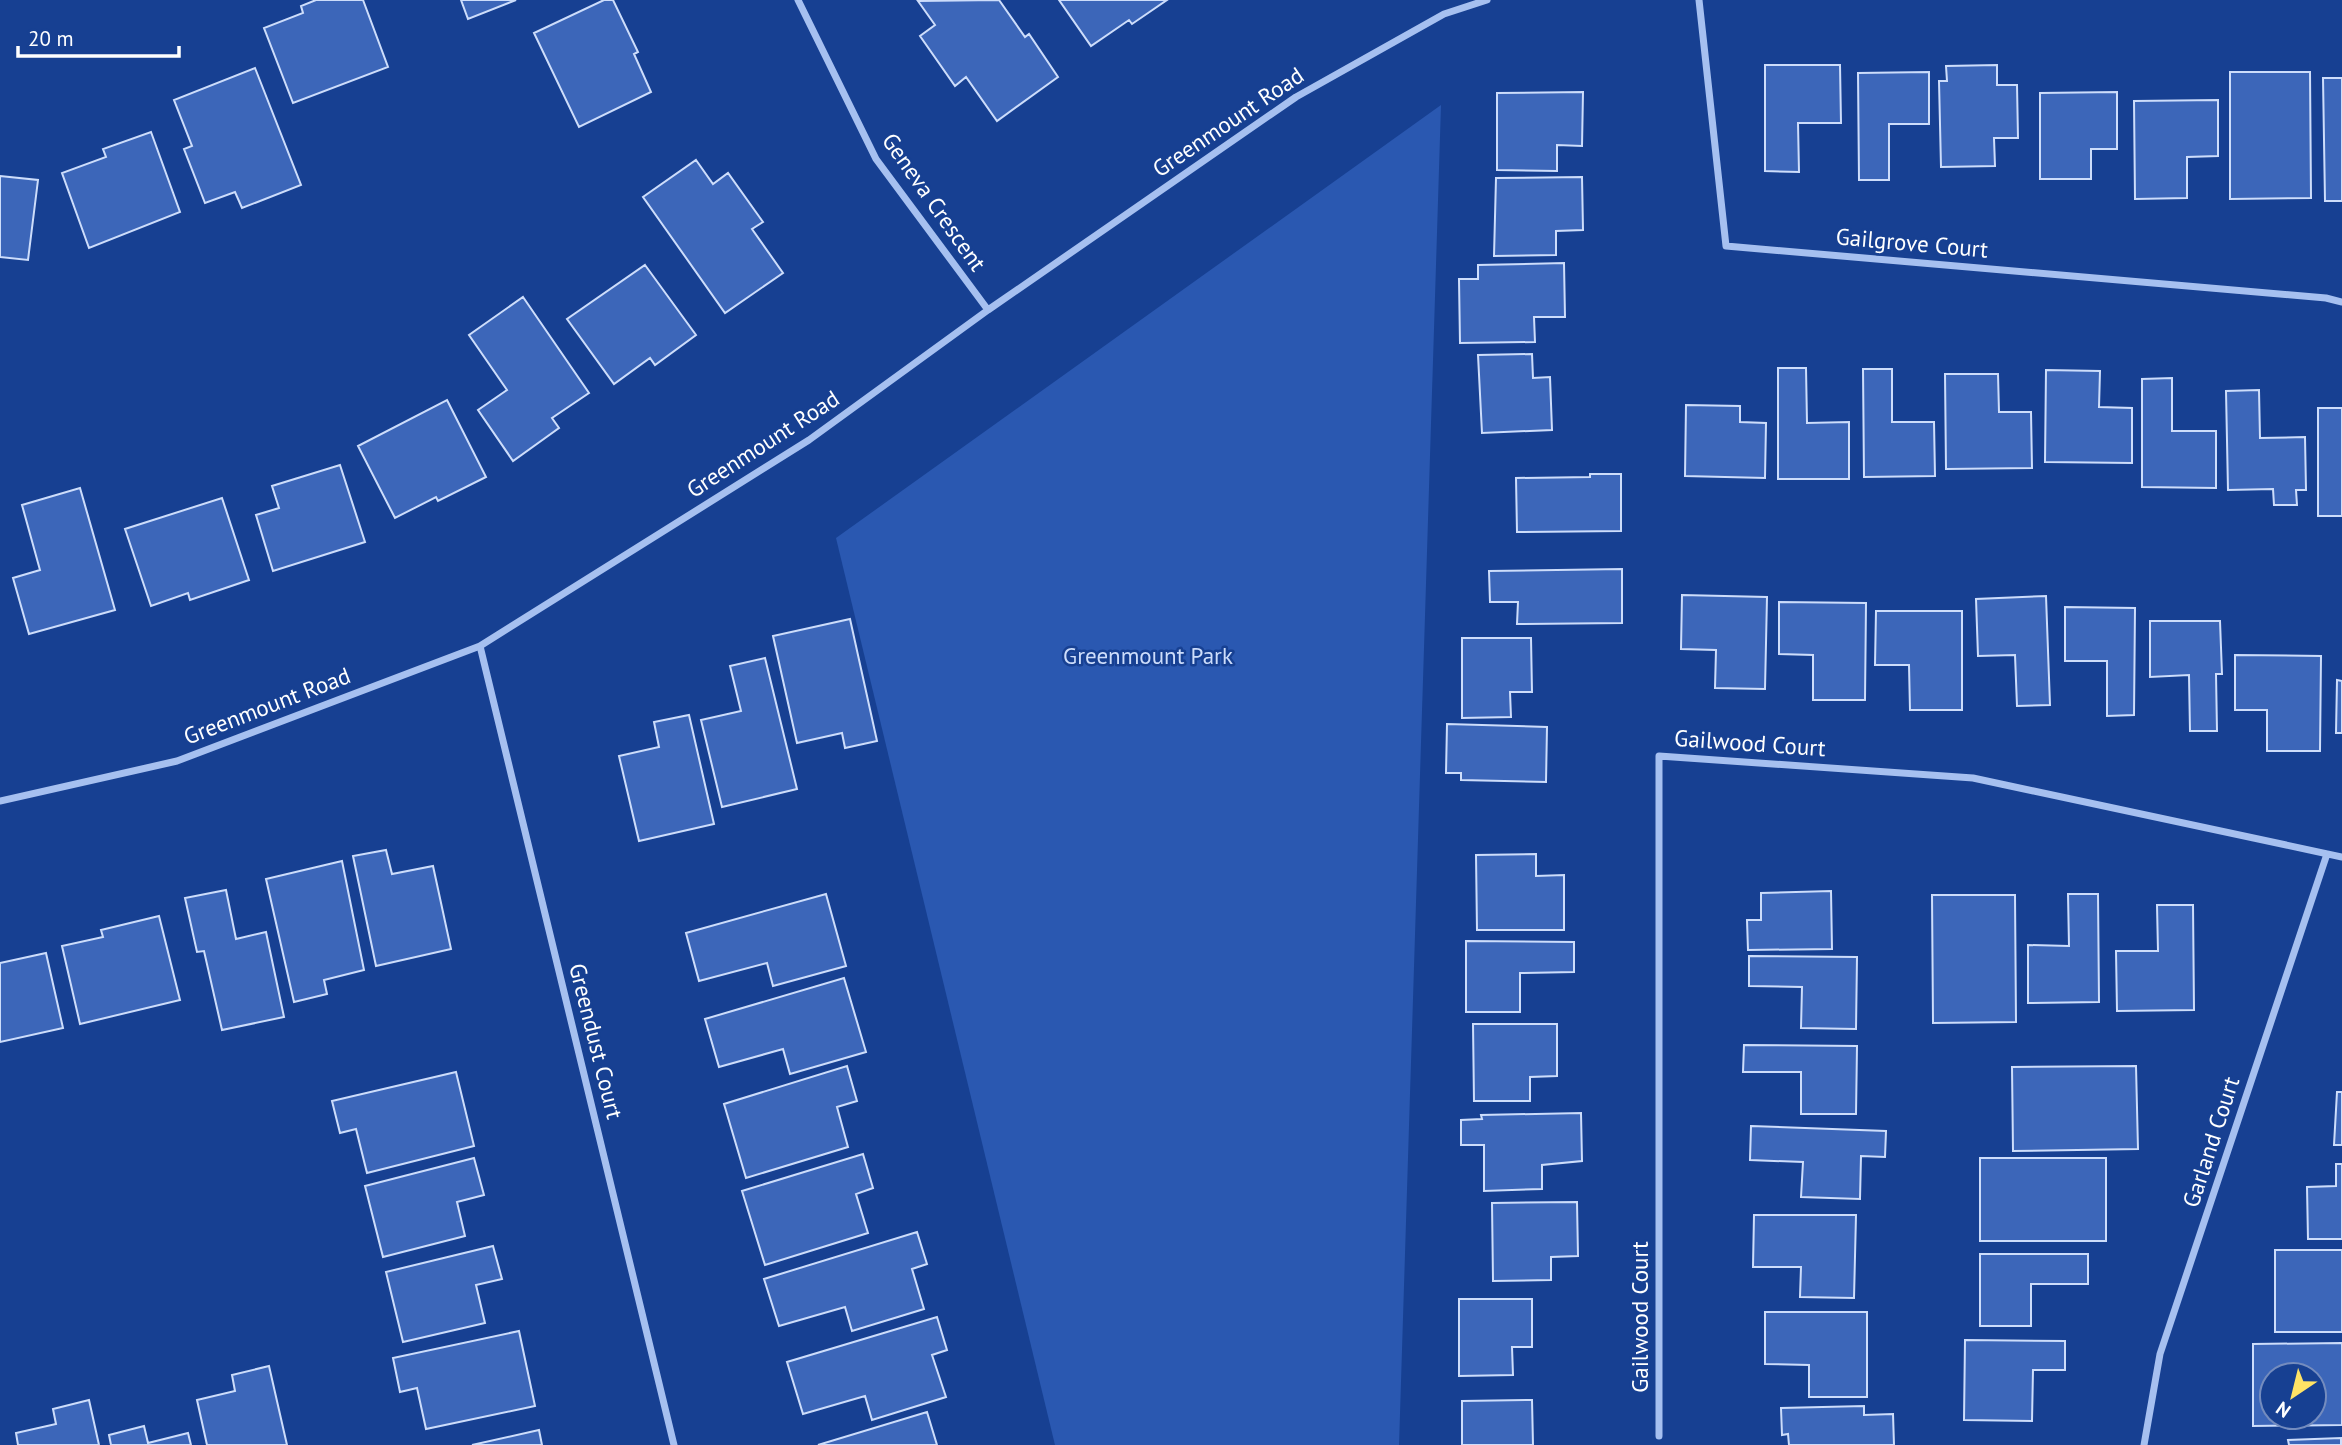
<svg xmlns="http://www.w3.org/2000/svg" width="2342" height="1445" viewBox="0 0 2342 1445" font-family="'PT Sans',sans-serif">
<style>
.green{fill:#2a58b1}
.building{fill:#3c66b9;stroke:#cdddfb;stroke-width:2;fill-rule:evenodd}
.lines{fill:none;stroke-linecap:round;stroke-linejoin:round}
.minor{stroke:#a6c0f0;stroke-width:7}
.labels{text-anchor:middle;stroke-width:5;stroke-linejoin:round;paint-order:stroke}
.street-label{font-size:23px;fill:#fff;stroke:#174092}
.park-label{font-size:23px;fill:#cdddfb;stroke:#174092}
</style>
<rect width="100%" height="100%" fill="#174092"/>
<path class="green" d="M 1441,105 L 1399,1445 L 1055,1445 L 836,538 Z"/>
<path class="building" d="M 316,0 L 363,0 L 388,67 L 293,103 L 264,28 L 303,13 L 301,6 Z
M 461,0 L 516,0 L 468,19 Z
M 604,0 L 613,0 L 638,52 L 634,54 L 651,92 L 579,127 L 534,33 Z
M 999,0 L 1025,37 L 1029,34 L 1058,77 L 997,121 L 966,77 L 955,86 L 920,36 L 935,25 L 918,1 Z
M 1059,0 L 1167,0 L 1132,24 L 1129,20 L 1091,46 Z
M 1765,65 L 1840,65 L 1841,123 L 1798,123 L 1799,172 L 1765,171 Z
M 1997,65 L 1997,85 L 2017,85 L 2018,138 L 1994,138 L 1995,166 L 1941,167 L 1939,81 L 1947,81 L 1946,66 Z
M 255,68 L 301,185 L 242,208 L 235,192 L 205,203 L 184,149 L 192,146 L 174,100 Z
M 1929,72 L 1929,124 L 1889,124 L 1889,180 L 1859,180 L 1858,73 Z
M 2230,72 L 2310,72 L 2311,198 L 2230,199 Z
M 2323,78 L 2342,78 L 2342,201 L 2325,201 Z
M 1583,92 L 1582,146 L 1557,145 L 1557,171 L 1497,170 L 1497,93 Z
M 2117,92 L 2117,149 L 2091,149 L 2091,179 L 2040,179 L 2040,93 Z
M 2218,100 L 2218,156 L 2187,157 L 2187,198 L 2135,199 L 2134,101 Z
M 151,132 L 180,212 L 89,248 L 62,173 L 106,157 L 103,149 Z
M 696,160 L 713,184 L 728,173 L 763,222 L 752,229 L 783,273 L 725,313 L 643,197 Z
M 0,176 L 38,180 L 28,260 L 0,257 Z
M 1582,177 L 1583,230 L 1556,231 L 1556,255 L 1494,256 L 1496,178 Z
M 1564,263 L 1565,317 L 1534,317 L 1535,342 L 1460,343 L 1459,279 L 1478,279 L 1478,265 Z
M 645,265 L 696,335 L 655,365 L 650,358 L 614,384 L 567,319 Z
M 523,297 L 589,393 L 552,418 L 559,428 L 513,461 L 478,410 L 507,390 L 469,335 Z
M 1532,354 L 1533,378 L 1550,377 L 1552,430 L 1482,433 L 1478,355 Z
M 1778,368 L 1806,368 L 1807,423 L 1849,422 L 1849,479 L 1778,479 Z
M 1863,369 L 1892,369 L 1892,422 L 1934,422 L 1935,476 L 1864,477 Z
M 2046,370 L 2100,371 L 2099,407 L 2132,408 L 2132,463 L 2045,462 Z
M 1945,374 L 1998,374 L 1999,412 L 2031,412 L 2032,468 L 1946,469 Z
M 2172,378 L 2172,431 L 2216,431 L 2216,488 L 2142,487 L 2142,379 Z
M 2259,390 L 2260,438 L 2305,437 L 2306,490 L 2296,490 L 2297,505 L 2274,505 L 2273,489 L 2228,490 L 2226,391 Z
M 447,400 L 486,477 L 438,501 L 436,497 L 395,518 L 358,446 Z
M 1686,405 L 1740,406 L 1740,422 L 1766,423 L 1765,478 L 1685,476 Z
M 2318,408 L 2342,408 L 2342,516 L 2318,516 Z
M 340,465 L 365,542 L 273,571 L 256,515 L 279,508 L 272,486 Z
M 1590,474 L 1621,474 L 1621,531 L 1517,532 L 1516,478 L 1590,477 Z
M 80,488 L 115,610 L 29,634 L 13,578 L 40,570 L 22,505 Z
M 222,498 L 249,580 L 190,600 L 188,593 L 151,606 L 125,529 Z
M 1622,569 L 1622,623 L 1517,624 L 1518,602 L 1490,602 L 1489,571 Z
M 1682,595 L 1767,597 L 1765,689 L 1715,688 L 1716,650 L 1681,649 Z
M 2046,596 L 2050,705 L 2017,706 L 2015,655 L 1978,656 L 1976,599 Z
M 1779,602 L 1866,603 L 1865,700 L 1813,700 L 1813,655 L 1779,654 Z
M 2065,607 L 2135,608 L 2134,715 L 2107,716 L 2107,661 L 2065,661 Z
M 1876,611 L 1962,611 L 1962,710 L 1910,710 L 1909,665 L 1875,665 Z
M 850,619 L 877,741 L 845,748 L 842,733 L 797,743 L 773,636 Z
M 2150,621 L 2220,621 L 2222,674 L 2216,674 L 2217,731 L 2190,731 L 2189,675 L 2150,677 Z
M 1462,638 L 1531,638 L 1532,692 L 1510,692 L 1511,717 L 1462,718 Z
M 2235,655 L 2321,656 L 2320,751 L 2267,751 L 2267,710 L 2235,710 Z
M 765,658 L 797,789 L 722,807 L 701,720 L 741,711 L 730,666 Z
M 2337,680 L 2342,681 L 2342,733 L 2336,733 Z
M 689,715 L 714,824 L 639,841 L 619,756 L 659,747 L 654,722 Z
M 1447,724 L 1547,727 L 1546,782 L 1461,780 L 1461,773 L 1446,773 Z
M 386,850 L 392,874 L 433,866 L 451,949 L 376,966 L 353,856 Z
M 1536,854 L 1536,876 L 1564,875 L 1564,930 L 1477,930 L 1476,855 Z
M 342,861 L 364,970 L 324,980 L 327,994 L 294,1002 L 266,879 Z
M 226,890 L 236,939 L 266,932 L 284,1017 L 222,1030 L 204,951 L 197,952 L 185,898 Z
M 1831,891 L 1832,949 L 1748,950 L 1747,920 L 1761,920 L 1761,893 Z
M 826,894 L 846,966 L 773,986 L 767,963 L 699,981 L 686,933 Z
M 2068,894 L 2098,894 L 2099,1002 L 2028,1003 L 2028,945 L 2069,946 Z
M 1932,895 L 2015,895 L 2016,1022 L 1933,1023 Z
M 2157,905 L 2193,905 L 2194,1010 L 2117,1011 L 2116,951 L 2158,951 Z
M 159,916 L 180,1000 L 80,1024 L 62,946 L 103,937 L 101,930 Z
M 1466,941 L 1574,942 L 1574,972 L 1520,973 L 1520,1012 L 1466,1012 Z
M 46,953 L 63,1028 L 0,1042 L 0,963 Z
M 1749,956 L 1857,957 L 1856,1029 L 1801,1028 L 1802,987 L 1749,986 Z
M 844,978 L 866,1052 L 790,1074 L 783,1049 L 719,1067 L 705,1019 Z
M 1473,1024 L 1557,1024 L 1557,1076 L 1530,1077 L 1530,1101 L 1474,1101 Z
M 1744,1045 L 1857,1046 L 1856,1114 L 1801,1114 L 1801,1072 L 1743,1072 Z
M 847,1066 L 857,1101 L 837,1107 L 848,1147 L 746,1178 L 724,1104 Z
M 2136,1066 L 2138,1149 L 2013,1151 L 2012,1067 Z
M 456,1072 L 474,1146 L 367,1173 L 356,1129 L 340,1133 L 332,1101 Z
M 2337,1092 L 2342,1092 L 2342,1145 L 2334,1145 Z
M 1581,1113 L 1582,1161 L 1542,1165 L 1542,1189 L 1484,1191 L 1484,1145 L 1461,1145 L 1461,1120 L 1482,1119 L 1481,1115 Z
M 1751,1126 L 1886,1131 L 1885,1157 L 1861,1156 L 1860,1199 L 1801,1197 L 1803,1162 L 1750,1160 Z
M 863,1154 L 873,1188 L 856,1194 L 868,1233 L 765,1265 L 742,1191 Z
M 474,1158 L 484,1195 L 457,1202 L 465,1236 L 383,1257 L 365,1186 Z
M 1980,1158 L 2106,1158 L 2106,1241 L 1980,1241 Z
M 2336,1164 L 2342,1164 L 2342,1239 L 2308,1239 L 2307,1187 L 2336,1186 Z
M 1577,1202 L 1578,1256 L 1551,1257 L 1551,1280 L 1493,1281 L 1492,1203 Z
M 1754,1215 L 1856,1215 L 1854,1298 L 1800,1297 L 1801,1267 L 1753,1267 Z
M 917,1232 L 927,1264 L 912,1269 L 924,1309 L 852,1331 L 845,1307 L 779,1326 L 764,1279 Z
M 493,1246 L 502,1279 L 476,1285 L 485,1323 L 403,1342 L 386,1272 Z
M 2275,1250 L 2342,1250 L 2342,1332 L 2275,1332 Z
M 1980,1254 L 2088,1254 L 2088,1284 L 2031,1284 L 2031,1326 L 1980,1326 Z
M 1459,1299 L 1532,1299 L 1532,1347 L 1512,1347 L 1513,1375 L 1459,1376 Z
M 1765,1312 L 1867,1312 L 1867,1397 L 1809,1397 L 1809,1365 L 1765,1364 Z
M 937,1317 L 947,1350 L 932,1355 L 946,1397 L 872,1420 L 865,1396 L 803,1414 L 787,1362 Z
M 519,1331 L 535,1406 L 426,1429 L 417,1388 L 400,1392 L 393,1358 Z
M 1965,1340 L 2065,1341 L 2065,1370 L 2033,1370 L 2032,1421 L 1964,1420 Z
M 2342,1343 L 2342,1425 L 2253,1426 L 2253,1344 ZM 2272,1375 L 2314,1375 L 2314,1417 L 2272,1417 Z
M 269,1366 L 287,1445 L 207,1445 L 197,1400 L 235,1391 L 232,1375 Z
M 89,1400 L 99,1445 L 18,1445 L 16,1433 L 56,1424 L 53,1409 Z
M 1532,1400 L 1533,1445 L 1462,1445 L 1462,1401 Z
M 1864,1406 L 1864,1415 L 1893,1414 L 1894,1445 L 1789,1445 L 1788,1434 L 1782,1435 L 1781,1408 Z
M 927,1412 L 937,1445 L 818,1445 Z
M 144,1426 L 148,1443 L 188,1433 L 191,1445 L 111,1445 L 109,1435 Z
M 539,1430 L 542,1445 L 472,1445 Z
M 2341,1438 L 2341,1445 L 2289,1445 L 2288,1440 Z"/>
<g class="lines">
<path class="minor" d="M 798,0 L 876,159 L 988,310
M 1699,0 L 1726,246 L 2326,298 L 2342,302
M 480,646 L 674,1445
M 0,801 L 177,761 L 480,646 L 809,440 L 988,310 L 1296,97 L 1444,14 L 1487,0
M 1659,1436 L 1659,756 L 1973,778 L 2342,857
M 2144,1445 L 2160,1354 L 2327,854"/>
</g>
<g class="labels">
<g class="street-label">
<text transform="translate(1228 122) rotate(-34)" y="8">Greenmount Road</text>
<text transform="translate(934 202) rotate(55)" y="8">Geneva Crescent</text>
<text transform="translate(1912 243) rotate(5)" y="8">Gailgrove Court</text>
<text transform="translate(763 444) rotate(-33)" y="8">Greenmount Road</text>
<text transform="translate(267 706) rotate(-21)" y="8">Greenmount Road</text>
<text transform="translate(1750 743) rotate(4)" y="8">Gailwood Court</text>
<text transform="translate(596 1041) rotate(76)" y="8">Greendust Court</text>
<text transform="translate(2211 1142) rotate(-72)" y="8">Garland Court</text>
<text transform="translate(1640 1317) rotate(-90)" y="8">Gailwood Court</text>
</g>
<g class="park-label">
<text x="1148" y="664">Greenmount Park</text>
</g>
</g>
<g transform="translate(2293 1396) rotate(215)"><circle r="33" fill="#174092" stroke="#748cbe" stroke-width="2"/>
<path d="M0-5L12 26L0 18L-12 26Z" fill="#ffe365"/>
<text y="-10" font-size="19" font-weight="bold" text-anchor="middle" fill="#ffffff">N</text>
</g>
<path d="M18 46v10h161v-10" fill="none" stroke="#ffffff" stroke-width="3.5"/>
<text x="28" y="46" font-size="21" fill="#ffffff" stroke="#174092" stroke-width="5" paint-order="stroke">20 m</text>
</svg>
